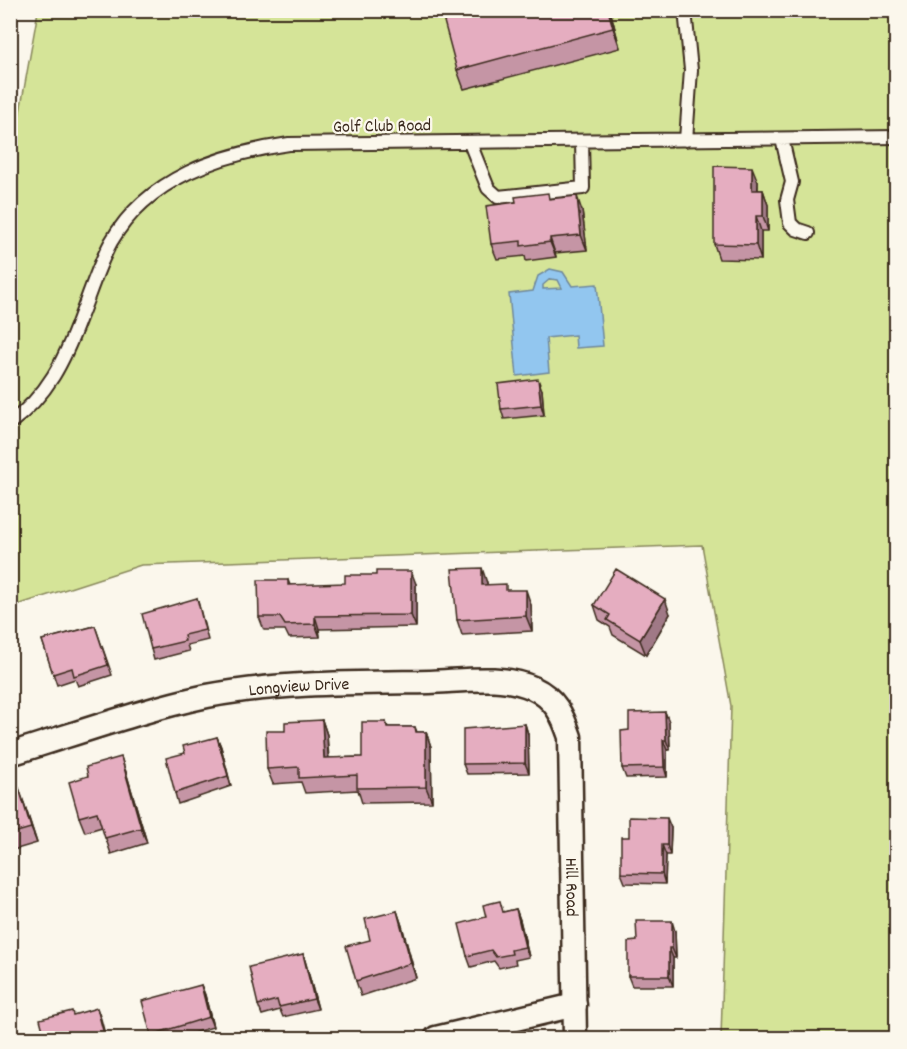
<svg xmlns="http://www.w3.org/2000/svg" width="907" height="1049" viewBox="0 0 907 1049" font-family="Dekko,sans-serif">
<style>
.green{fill:#d5e498;stroke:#88875b;stroke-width:1.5}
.water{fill:#92c6ef;stroke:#6f889b;stroke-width:1.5;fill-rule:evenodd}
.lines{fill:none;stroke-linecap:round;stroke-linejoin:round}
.lane-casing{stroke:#3b2a1e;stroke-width:16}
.street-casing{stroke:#3b2a1e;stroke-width:27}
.lane{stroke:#fbf7ec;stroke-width:12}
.street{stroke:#fbf7ec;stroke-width:22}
.wall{fill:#c595a5;stroke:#3b2a1e;stroke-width:1.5}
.shaded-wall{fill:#a07986;stroke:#3b2a1e;stroke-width:1.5}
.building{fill:#e5adc0;stroke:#3b2a1e;stroke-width:1.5}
.labels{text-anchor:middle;stroke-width:4.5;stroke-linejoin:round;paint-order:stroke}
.street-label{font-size:18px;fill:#3b2a1e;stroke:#fbf7ec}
</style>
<rect width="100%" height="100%" fill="#fbf7ec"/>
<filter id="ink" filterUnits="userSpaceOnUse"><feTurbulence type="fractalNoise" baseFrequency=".0167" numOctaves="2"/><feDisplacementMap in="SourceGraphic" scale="12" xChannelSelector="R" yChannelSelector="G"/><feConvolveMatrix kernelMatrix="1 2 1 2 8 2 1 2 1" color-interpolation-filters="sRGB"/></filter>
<g filter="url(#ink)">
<path class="green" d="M 38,11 L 896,11 L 896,1038 L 721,1038 L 731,706 L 702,545 L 141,565 L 11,607 L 11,162 Z"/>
<path class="water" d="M 550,269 L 563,272 L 572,286 L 597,284 L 603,346 L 576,348 L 575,335 L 546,338 L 549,372 L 517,376 L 509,294 L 533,291 L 538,276 ZM 550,279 L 558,280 L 562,288 L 543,289 L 543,285 Z"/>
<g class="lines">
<g class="lane-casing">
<path id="lane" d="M 685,10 L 691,70 L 686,140
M 782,139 L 792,182 L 787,200 L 790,223 L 796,229 L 808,233
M 470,143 L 488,188 L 498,197 L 583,188 L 582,141
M 10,423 C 48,395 64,361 80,318 C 90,293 98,266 111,242 C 148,177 221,154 289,144 L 896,137"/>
</g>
<g class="street-casing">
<g id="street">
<path id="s1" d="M 10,754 C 75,734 141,710 207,696 C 280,682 356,683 430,682 C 462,681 503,674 533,688 C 555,698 563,716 570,737 L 575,1038"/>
<path d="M 436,1038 L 575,1005"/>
</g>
</g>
<use href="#lane" class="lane"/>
<use href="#street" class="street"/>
</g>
<path class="wall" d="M 610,10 L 620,48 L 464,89 L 457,70 Z
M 758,182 L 758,190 L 763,190 L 768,205 L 768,231 L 761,231 L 761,260 L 719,259 L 714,244 Z
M 550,199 L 582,211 L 587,250 L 555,253 L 556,257 L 526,261 L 525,256 L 497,259 L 491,244 L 516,202 Z
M 542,390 L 544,415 L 504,419 L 501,409 Z
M 288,580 L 290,585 L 416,584 L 416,627 L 319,629 L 320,637 L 289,638 L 285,630 L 264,630 L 259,617 Z
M 487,583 L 487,585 L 531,605 L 532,631 L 462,635 L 457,620 Z
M 197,598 L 200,609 L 208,640 L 187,645 L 189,651 L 154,660 L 151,649 Z
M 594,605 L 670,614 L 646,655 L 613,635 L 610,627 L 599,620 Z
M 95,626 L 112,675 L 78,686 L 75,679 L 57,685 L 42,640 Z
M 665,712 L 669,722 L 670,750 L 667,750 L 667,777 L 626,778 L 622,768 L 629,730 Z
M 322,720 L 327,735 L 329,758 L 362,757 L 386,722 L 388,727 L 415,727 L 417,732 L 426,732 L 431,747 L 432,802 L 362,803 L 358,790 L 305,793 L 301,782 L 273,784 L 267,769 L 285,731 Z
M 525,724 L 528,734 L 529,773 L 467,774 L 463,764 Z
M 217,737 L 221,747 L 231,786 L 178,804 L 175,793 L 185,753 Z
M 126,772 L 147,843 L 111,854 L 102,827 L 85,832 L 79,817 Z
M 10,791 L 24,803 L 37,843 L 10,851 Z
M 671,828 L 670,855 L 666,855 L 665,884 L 625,883 L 621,873 L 629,837 Z
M 516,909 L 520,920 L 529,957 L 515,960 L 516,964 L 499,968 L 494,961 L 471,967 L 467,956 L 486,917 Z
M 397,911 L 402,926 L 416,978 L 361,996 L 356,981 L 370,940 Z
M 675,931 L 676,958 L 673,958 L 673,986 L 632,986 L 628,976 L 637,941 Z
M 303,954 L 306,964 L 318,1009 L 283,1017 L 280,1010 L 262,1015 L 258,1005 Z
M 201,985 L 205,995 L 213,1027 L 176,1038 L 152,1038 L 151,1035 Z"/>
<path class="shaded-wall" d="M 608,10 L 610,10 L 620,48 L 613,28 Z
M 752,167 L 758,182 L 757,205 L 752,190 Z
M 763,190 L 768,205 L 768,231 L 763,216 Z
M 577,196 L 582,211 L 587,250 L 581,235 Z
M 756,216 L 761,231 L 761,260 L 756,245 Z
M 550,238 L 555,253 L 556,257 L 550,242 Z
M 538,379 L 542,390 L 544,415 L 541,405 Z
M 482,568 L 487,583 L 488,600 L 482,585 Z
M 411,571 L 416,584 L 416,627 L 411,615 Z
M 526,590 L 531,605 L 532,631 L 526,616 Z
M 665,599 L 670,614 L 646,655 L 640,640 Z
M 315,616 L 319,629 L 320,637 L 315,624 Z
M 665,712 L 669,722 L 670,750 L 666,740 Z
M 322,720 L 327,735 L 329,773 L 324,758 Z
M 525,724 L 528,734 L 529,773 L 525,763 Z
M 426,732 L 431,747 L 432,802 L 426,787 Z
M 217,737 L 221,747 L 231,786 L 228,776 Z
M 663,740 L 667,750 L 667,777 L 664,767 Z
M 121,757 L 126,772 L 147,843 L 141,828 Z
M 19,788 L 24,803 L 37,843 L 31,828 Z
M 667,818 L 671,828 L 670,855 L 667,845 Z
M 662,845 L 666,855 L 665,884 L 662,874 Z
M 516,909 L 520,920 L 529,957 L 525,947 Z
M 397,911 L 402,926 L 416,978 L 411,963 Z
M 672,921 L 675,931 L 676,958 L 672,948 Z
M 669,948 L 673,958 L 673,986 L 669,976 Z
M 303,954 L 306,964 L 318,1009 L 314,999 Z
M 201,985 L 205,995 L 213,1027 L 209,1017 Z
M 97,1008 L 101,1019 L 106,1038 L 105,1038 Z"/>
<path class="building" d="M 441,10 L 608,10 L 613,28 L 457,70 Z
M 714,166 L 752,167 L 752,190 L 763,190 L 763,216 L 756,216 L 756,245 L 714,244 Z
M 548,193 L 549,199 L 577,196 L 581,235 L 550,238 L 550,242 L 521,246 L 521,241 L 491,244 L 486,206 L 516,202 L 515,197 Z
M 538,379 L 541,405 L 501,409 L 498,384 Z
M 482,568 L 482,585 L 506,584 L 506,590 L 526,590 L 526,616 L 457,620 L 452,569 Z
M 616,569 L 665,599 L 640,640 L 607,620 L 610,615 L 594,605 Z
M 376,571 L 411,571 L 411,615 L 315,616 L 315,624 L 285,625 L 280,617 L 259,617 L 258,580 L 288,580 L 288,585 L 345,583 L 345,575 L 376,575 Z
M 197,598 L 205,630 L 184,635 L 185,641 L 151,649 L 142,614 Z
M 95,626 L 108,665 L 74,676 L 72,668 L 53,674 L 42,640 Z
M 665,712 L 666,740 L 663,740 L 664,767 L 622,768 L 621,731 L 629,730 L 629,713 Z
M 322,720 L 324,758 L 362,757 L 362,722 L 386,722 L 387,727 L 415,727 L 416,732 L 426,732 L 426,787 L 357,788 L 357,775 L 299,778 L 299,767 L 267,769 L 266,731 L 285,731 L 285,722 Z
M 525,724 L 525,763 L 463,764 L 463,729 Z
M 217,737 L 228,776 L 175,793 L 166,758 L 185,753 L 183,746 Z
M 121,757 L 141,828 L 105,838 L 97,812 L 79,817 L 69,782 L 88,776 L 86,767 Z
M 19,788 L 31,828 L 10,834 L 10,791 Z
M 629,817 L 667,818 L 667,845 L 662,845 L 662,874 L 621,873 L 621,837 L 629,837 Z
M 500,901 L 503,912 L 516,909 L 525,947 L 511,950 L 512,954 L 496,957 L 491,950 L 467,956 L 459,924 L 486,917 L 483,905 Z
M 397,911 L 411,963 L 356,981 L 346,946 L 370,940 L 365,919 Z
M 636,921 L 672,921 L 672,948 L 669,948 L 669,976 L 628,976 L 628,942 L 637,941 Z
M 303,954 L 314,999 L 279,1007 L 277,1000 L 258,1005 L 249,967 Z
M 201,985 L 209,1017 L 151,1035 L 142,1001 Z
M 97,1008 L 105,1038 L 45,1038 L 40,1019 L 72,1011 L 73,1015 Z
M 631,1033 L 678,1034 L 678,1038 L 631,1038 Z"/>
</g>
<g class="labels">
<g class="street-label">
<text transform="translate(382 125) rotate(-1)" y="6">Golf Club Road</text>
<text dy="6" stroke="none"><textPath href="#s1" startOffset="298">Longview Drive</textPath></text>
<text dy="6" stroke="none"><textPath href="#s1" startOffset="747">Hill Road</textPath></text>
</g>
</g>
<rect width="907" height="1049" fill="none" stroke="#fbf7ec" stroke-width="36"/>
<rect x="18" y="18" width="871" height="1013" fill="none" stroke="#3b2a1e" stroke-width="2" filter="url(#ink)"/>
</svg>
